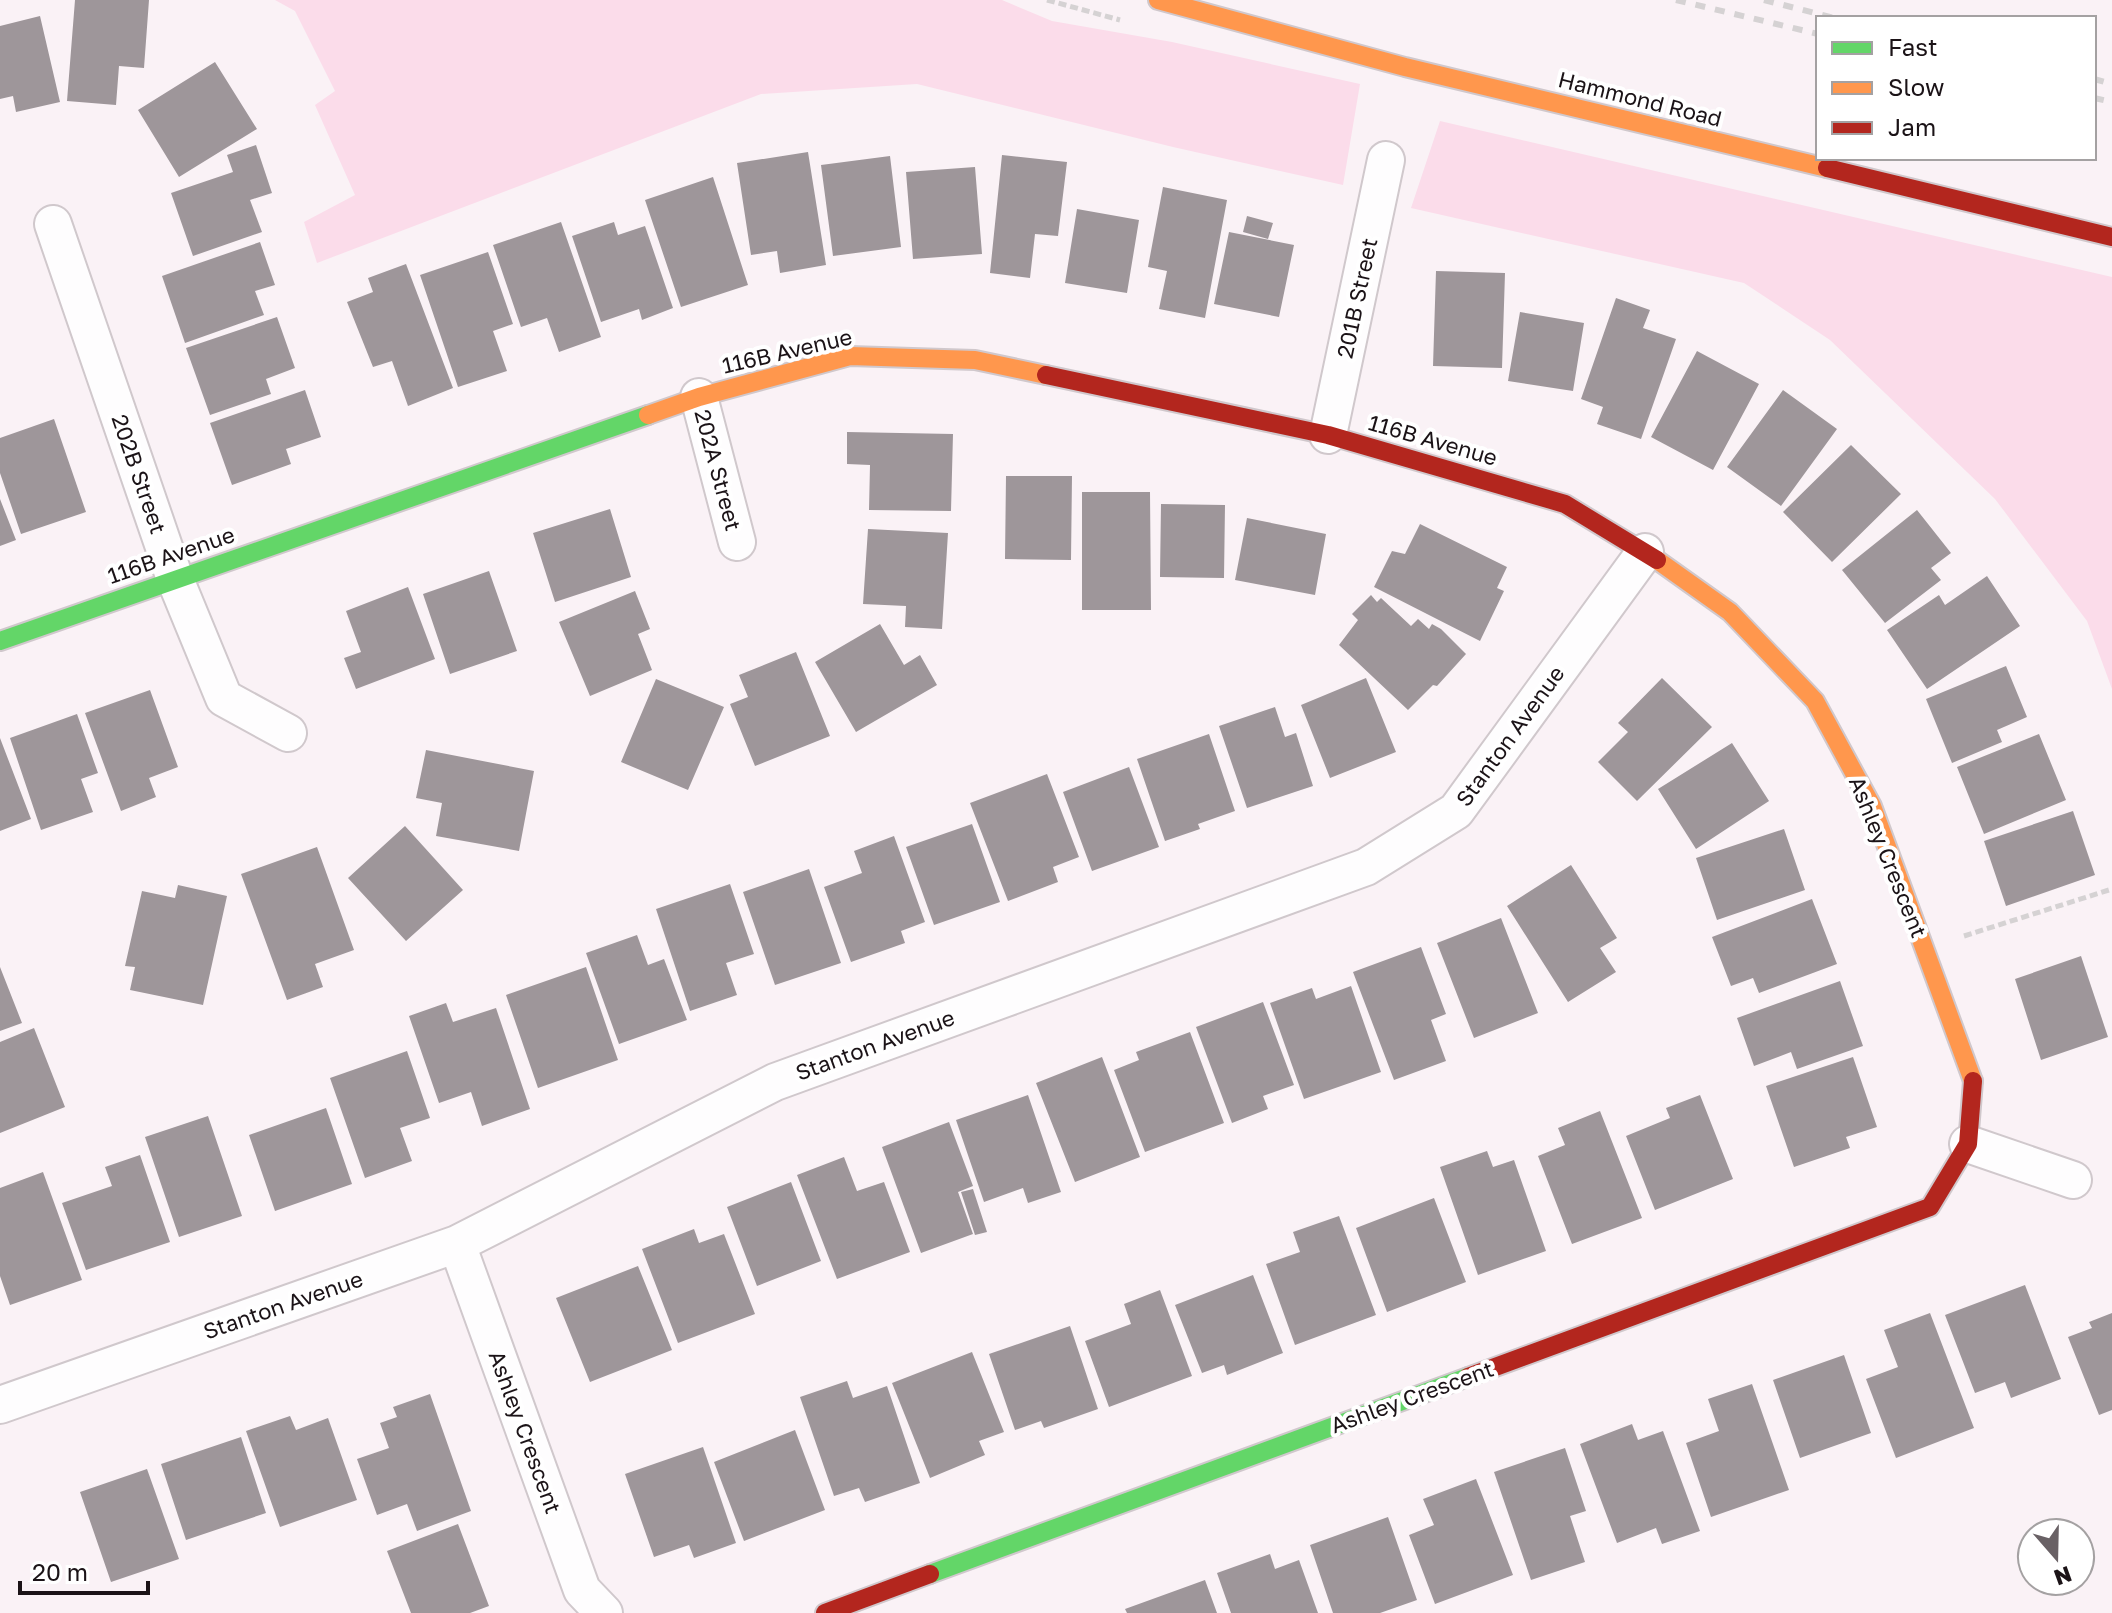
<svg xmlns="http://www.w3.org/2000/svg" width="2112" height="1613" viewBox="0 0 2112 1613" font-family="'Golos Text',sans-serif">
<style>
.green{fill:#fbdcea}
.building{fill:#9e969a}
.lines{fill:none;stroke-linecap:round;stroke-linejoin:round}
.street-casing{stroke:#d0c8cc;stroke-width:40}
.fast-casing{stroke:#d0c8cc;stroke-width:22}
.slow-casing{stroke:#d0c8cc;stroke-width:22}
.jam-casing{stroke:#d0c8cc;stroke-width:22}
.path{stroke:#d5d2d3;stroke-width:5;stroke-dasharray:8 4;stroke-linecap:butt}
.street{stroke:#fefdfe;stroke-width:36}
.fast{stroke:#63d668;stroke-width:18}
.slow{stroke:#ff974d;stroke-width:18}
.jam{stroke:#b3261e;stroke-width:18}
.rail{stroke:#d5d2d3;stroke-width:6;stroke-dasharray:10 10;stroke-linecap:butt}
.labels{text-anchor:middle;stroke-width:8;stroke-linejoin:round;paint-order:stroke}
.street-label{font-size:22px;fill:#1b1317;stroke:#fff}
</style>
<rect width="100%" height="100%" fill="#faf2f6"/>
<path class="green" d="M 275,0 L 1002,0 L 1052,21 L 1172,42 L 1360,84 L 1343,185 L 1173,147 L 917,84 L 761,94 L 317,263 L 304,222 L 355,195 L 315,105 L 335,91 L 295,11 Z
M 1440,121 L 2112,277 L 2112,689 L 2087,621 L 1995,499 L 1830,340 L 1744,283 L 1411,208 Z"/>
<path class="building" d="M 75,0 L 149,0 L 144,68 L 119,66 L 116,105 L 67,101 Z
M 40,16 L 60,102 L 16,112 L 13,96 L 0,99 L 0,26 Z
M 215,62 L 257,129 L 179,177 L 138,110 Z
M 256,145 L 272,193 L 250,200 L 262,232 L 193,256 L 171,193 L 233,172 L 227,155 Z
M 808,152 L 826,265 L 780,273 L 777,251 L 751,255 L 737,163 Z
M 1002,155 L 1067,162 L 1058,236 L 1035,234 L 1030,278 L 990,273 Z
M 890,156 L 901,247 L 833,256 L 821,165 Z
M 975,167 L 982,254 L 913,259 L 906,172 Z
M 713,177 L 748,285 L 681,307 L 645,200 Z
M 1163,187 L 1227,200 L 1205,318 L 1159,309 L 1167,271 L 1148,267 Z
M 1077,209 L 1139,220 L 1127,293 L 1065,283 Z
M 1247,216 L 1273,223 L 1268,239 L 1243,232 Z
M 561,222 L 601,337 L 559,352 L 547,318 L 521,327 L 493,245 Z
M 614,222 L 618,235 L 645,226 L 673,308 L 642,320 L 639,309 L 601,322 L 572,236 Z
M 1229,232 L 1294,245 L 1279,317 L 1214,304 Z
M 260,242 L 275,285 L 255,291 L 264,315 L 185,343 L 162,276 Z
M 488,252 L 513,324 L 493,331 L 507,371 L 458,387 L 420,275 Z
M 406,264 L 453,388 L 408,406 L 392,361 L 373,367 L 347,302 L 373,292 L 368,278 Z
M 1436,271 L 1505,273 L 1502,368 L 1433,366 Z
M 1616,298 L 1650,310 L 1643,328 L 1676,339 L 1641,439 L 1597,424 L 1603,407 L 1581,399 Z
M 1520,312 L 1584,323 L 1573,391 L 1508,381 Z
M 277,317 L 295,368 L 266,379 L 271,394 L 210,415 L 186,348 Z
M 1697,351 L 1759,384 L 1713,470 L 1651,437 Z
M 305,390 L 321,437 L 286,449 L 291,464 L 232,485 L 210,423 Z
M 1783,390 L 1837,429 L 1781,506 L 1727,467 Z
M 54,419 L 86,512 L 21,534 L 0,473 L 0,438 Z
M 847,432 L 953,434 L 951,511 L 869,510 L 870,465 L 847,464 Z
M 1851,445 L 1901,494 L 1832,562 L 1783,512 Z
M 1006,476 L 1072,476 L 1071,560 L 1005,559 Z
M 1082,492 L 1150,492 L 1151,610 L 1082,610 Z
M 0,499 L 16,540 L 0,546 Z
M 1161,504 L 1225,505 L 1224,578 L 1160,577 Z
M 610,509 L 631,577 L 555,602 L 533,533 Z
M 1917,510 L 1951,553 L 1931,568 L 1941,580 L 1885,623 L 1842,570 Z
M 1247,518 L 1326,534 L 1315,595 L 1235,580 Z
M 1420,524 L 1507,567 L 1497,588 L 1504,591 L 1480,641 L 1374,587 L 1392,551 L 1405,554 Z
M 868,529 L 948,533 L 942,629 L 905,627 L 906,606 L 863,604 Z
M 489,571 L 517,651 L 450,674 L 423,594 Z
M 1987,576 L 2020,626 L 1927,689 L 1887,630 L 1939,595 L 1945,605 Z
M 408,587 L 435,659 L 356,689 L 344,658 L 361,652 L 346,611 Z
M 635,591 L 650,629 L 638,634 L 652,670 L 590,696 L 559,622 Z
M 1371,595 L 1377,602 L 1381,598 L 1411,626 L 1418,619 L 1429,629 L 1432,624 L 1441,629 L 1466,654 L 1437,686 L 1433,685 L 1408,710 L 1339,645 L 1358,620 L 1352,614 Z
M 880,624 L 904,665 L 920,655 L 937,685 L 856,732 L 815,662 Z
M 796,652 L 830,736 L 755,766 L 730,704 L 748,697 L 739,675 Z
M 2006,666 L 2027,717 L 1997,730 L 2002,742 L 1952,763 L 1926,699 Z
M 1366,678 L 1396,752 L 1330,778 L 1301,705 Z
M 1662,678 L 1712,727 L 1637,801 L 1598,762 L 1628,732 L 1618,723 Z
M 656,679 L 724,707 L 688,790 L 621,762 Z
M 150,690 L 178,767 L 149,778 L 156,797 L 121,811 L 85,713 Z
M 1275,707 L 1285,737 L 1296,733 L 1313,786 L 1247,808 L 1219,726 Z
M 77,714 L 98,773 L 81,779 L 93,812 L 41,830 L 10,738 Z
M 1209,734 L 1235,811 L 1198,824 L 1200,829 L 1165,841 L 1137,759 Z
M 2039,734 L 2066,800 L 1984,834 L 1957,767 Z
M 0,738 L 31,819 L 0,831 Z
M 1732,743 L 1769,801 L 1696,849 L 1658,789 Z
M 426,750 L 534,771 L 519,851 L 436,836 L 442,803 L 416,798 Z
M 1129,767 L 1159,847 L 1092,871 L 1063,792 Z
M 1047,774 L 1079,857 L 1053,867 L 1058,882 L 1008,901 L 970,803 Z
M 2073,811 L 2095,875 L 2006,906 L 1984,841 Z
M 972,824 L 1000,902 L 934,925 L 906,847 Z
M 405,826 L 463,890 L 406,941 L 348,878 Z
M 1784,829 L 1805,890 L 1717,920 L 1696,858 Z
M 894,836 L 925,922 L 901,931 L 905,943 L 851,962 L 824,887 L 862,873 L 854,851 Z
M 317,847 L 354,950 L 315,964 L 323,987 L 287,1000 L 241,874 Z
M 1571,865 L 1617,938 L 1600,948 L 1616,972 L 1568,1002 L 1507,906 Z
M 809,869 L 841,963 L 775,985 L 743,892 Z
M 730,884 L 754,954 L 726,963 L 737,995 L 690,1011 L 656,909 Z
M 178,885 L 227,896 L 203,1005 L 130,990 L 135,967 L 125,966 L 142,891 L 175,898 Z
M 1812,899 L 1837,964 L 1759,993 L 1753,978 L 1731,986 L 1712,937 Z
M 1501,918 L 1538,1013 L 1474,1038 L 1437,943 Z
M 637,935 L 648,965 L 664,959 L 687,1020 L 619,1044 L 586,953 Z
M 1421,947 L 1446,1014 L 1431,1020 L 1446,1061 L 1394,1080 L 1353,972 Z
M 2081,956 L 2108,1037 L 2041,1060 L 2015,979 Z
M 0,967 L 22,1023 L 0,1031 Z
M 586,967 L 618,1060 L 538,1088 L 506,995 Z
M 1840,981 L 1863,1046 L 1797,1069 L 1791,1052 L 1754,1066 L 1737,1018 Z
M 1351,986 L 1381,1072 L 1304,1099 L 1270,1003 L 1312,988 L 1316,999 Z
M 1263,1002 L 1294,1085 L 1263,1096 L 1268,1109 L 1232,1123 L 1196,1027 Z
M 446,1003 L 453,1022 L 496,1008 L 530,1109 L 482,1126 L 471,1092 L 439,1103 L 409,1016 Z
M 34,1028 L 65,1107 L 0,1133 L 0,1042 Z
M 1190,1032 L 1224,1123 L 1145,1152 L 1114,1070 L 1139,1060 L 1136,1052 Z
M 407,1051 L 430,1118 L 400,1128 L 412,1161 L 365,1178 L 330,1078 Z
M 1102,1057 L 1140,1157 L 1075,1182 L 1036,1083 Z
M 1853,1057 L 1877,1127 L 1846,1137 L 1850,1148 L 1794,1167 L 1766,1086 Z
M 1028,1095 L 1061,1192 L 1028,1203 L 1023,1188 L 984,1202 L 956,1120 Z
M 1700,1095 L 1733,1179 L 1655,1210 L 1626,1136 L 1670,1118 L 1666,1108 Z
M 326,1108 L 352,1184 L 275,1211 L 249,1135 Z
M 1600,1111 L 1642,1218 L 1572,1244 L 1538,1156 L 1565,1145 L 1558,1128 Z
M 208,1116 L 242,1216 L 179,1237 L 145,1137 Z
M 949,1122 L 973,1186 L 958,1192 L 973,1234 L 921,1253 L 882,1147 Z
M 1487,1151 L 1493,1167 L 1514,1160 L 1546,1251 L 1478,1275 L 1440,1167 Z
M 140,1155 L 170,1242 L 86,1270 L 62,1203 L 112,1186 L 105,1167 Z
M 844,1157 L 857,1191 L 884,1182 L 910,1252 L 837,1279 L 797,1175 Z
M 43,1172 L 82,1280 L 10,1305 L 0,1276 L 0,1188 Z
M 791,1182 L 821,1261 L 757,1286 L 727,1207 Z
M 973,1189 L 987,1232 L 975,1235 L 961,1192 Z
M 1434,1198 L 1466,1282 L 1387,1312 L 1356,1228 Z
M 1339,1216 L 1376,1315 L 1295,1345 L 1266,1264 L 1300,1252 L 1293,1232 Z
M 694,1229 L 699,1243 L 724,1234 L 755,1314 L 678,1343 L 642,1249 Z
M 638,1266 L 672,1350 L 590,1382 L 556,1298 Z
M 1253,1275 L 1283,1353 L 1227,1375 L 1224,1365 L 1202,1373 L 1175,1305 Z
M 2025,1285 L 2061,1379 L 2011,1398 L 2005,1382 L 1975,1393 L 1945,1315 Z
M 1160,1290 L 1192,1376 L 1109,1407 L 1085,1341 L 1131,1324 L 1124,1304 Z
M 1930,1313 L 1974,1428 L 1896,1458 L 1866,1379 L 1898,1367 L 1884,1330 Z
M 2112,1313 L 2112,1410 L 2099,1415 L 2068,1337 L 2092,1328 L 2089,1322 Z
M 1070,1326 L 1098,1409 L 1044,1428 L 1041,1421 L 1015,1430 L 989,1354 Z
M 972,1352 L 1004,1432 L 979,1441 L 985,1455 L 930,1478 L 892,1383 Z
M 1844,1355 L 1871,1433 L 1800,1458 L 1773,1380 Z
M 847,1381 L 853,1398 L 887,1386 L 920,1483 L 865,1502 L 859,1488 L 834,1496 L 800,1397 Z
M 1752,1384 L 1789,1490 L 1711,1517 L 1686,1443 L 1719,1431 L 1708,1399 Z
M 430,1394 L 471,1511 L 417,1531 L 407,1504 L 377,1515 L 357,1459 L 389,1448 L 380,1423 L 397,1417 L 393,1407 Z
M 290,1416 L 296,1430 L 328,1418 L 357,1500 L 280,1527 L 246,1431 Z
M 1632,1424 L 1638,1440 L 1663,1431 L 1700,1531 L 1662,1544 L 1656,1528 L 1617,1543 L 1580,1444 Z
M 795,1430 L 825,1510 L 744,1541 L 714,1462 Z
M 241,1437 L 266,1513 L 186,1540 L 161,1464 Z
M 703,1447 L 736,1543 L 694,1558 L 689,1545 L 654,1557 L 625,1474 Z
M 1565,1448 L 1586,1511 L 1570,1516 L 1585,1562 L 1531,1580 L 1494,1472 Z
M 147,1469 L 179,1559 L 111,1582 L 80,1492 Z
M 1476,1479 L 1513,1575 L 1435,1604 L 1409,1535 L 1434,1525 L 1423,1499 Z
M 1388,1517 L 1417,1600 L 1380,1613 L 1333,1613 L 1310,1545 Z
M 458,1524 L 489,1606 L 470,1613 L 411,1613 L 387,1551 Z
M 1270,1554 L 1275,1569 L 1299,1560 L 1318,1613 L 1231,1613 L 1217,1573 Z
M 1205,1580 L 1217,1613 L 1127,1613 L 1125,1609 Z"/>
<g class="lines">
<g class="street-casing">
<path id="street" d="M 53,224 L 175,579 L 224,698 L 288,733
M 699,397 L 737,542
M 1328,435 L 1386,160
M 1968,1144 L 2073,1180
M 457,1244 L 582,1590 L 604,1613
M 0,1405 L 457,1244 L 775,1082 L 1366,867 L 1456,811 L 1645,552"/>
</g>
<g class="fast-casing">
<path id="fast" d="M 0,641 L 648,415
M 930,1574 L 1468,1377"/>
</g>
<g class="slow-casing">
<path id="slow" d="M 1158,0 L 1405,67 L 1827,168
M 648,415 L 699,397 L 850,356 L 975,360 L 1046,375
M 1657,560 L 1730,612 L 1815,701 L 1872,806 L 1973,1081"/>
</g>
<g class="jam-casing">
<path id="jam" d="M 1827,168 L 2112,237
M 1046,375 L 1328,435 L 1565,504 L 1657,560
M 1468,1377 L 1930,1207 L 1968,1144 L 1973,1081
M 825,1613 L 930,1574"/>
</g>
<path class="path" d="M 1047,0 L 1120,20
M 1964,936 L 2112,889"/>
<use href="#street" class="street"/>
<use href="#fast" class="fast"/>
<use href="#slow" class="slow"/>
<use href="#jam" class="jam"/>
<path class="rail" d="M 1676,0 L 1818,34
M 1764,0 L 1834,18
M 2094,79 L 2112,84
M 2094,98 L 2112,102"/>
</g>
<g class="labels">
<g class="street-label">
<text transform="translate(1640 99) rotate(14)" y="8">Hammond Road</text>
<text transform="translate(1357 298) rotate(-78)" y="8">201B Street</text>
<text transform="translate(787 351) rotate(-13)" y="8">116B Avenue</text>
<text transform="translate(1433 440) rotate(16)" y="8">116B Avenue</text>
<text transform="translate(718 470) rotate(75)" y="8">202A Street</text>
<text transform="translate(139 474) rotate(71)" y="8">202B Street</text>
<text transform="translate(171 555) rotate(-19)" y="8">116B Avenue</text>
<text transform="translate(1510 736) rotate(-54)" y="8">Stanton Avenue</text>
<text transform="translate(1888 857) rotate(68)" y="8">Ashley Crescent</text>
<text transform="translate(875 1045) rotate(-20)" y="8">Stanton Avenue</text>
<text transform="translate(283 1305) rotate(-19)" y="8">Stanton Avenue</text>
<text transform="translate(1412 1397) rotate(-20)" y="8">Ashley Crescent</text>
<text transform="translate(525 1432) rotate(70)" y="8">Ashley Crescent</text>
</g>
</g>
<rect x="1816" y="16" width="280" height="144" fill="#ffffff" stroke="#a4a1a2" stroke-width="2"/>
<rect x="1832" y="42" width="40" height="12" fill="#63d668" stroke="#a4a1a2" stroke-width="2"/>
<text x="1888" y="56" font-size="24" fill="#1b1317">Fast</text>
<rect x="1832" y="82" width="40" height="12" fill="#ff974d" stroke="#a4a1a2" stroke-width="2"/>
<text x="1888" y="96" font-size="24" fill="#1b1317">Slow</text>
<rect x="1832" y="122" width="40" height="12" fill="#b3261e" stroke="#a4a1a2" stroke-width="2"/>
<text x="1888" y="136" font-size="24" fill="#1b1317">Jam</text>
<g transform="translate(2056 1557) rotate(160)"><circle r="38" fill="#ffffff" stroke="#a4a1a2" stroke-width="2"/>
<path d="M0-6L14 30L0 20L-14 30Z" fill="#696165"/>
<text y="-12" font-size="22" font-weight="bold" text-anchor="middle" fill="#1b1317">N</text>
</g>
<path d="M20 1581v12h128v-12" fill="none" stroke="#1b1317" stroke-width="4"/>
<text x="32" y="1581" font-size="24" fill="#1b1317" stroke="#ffffff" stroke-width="6" paint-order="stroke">20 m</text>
</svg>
